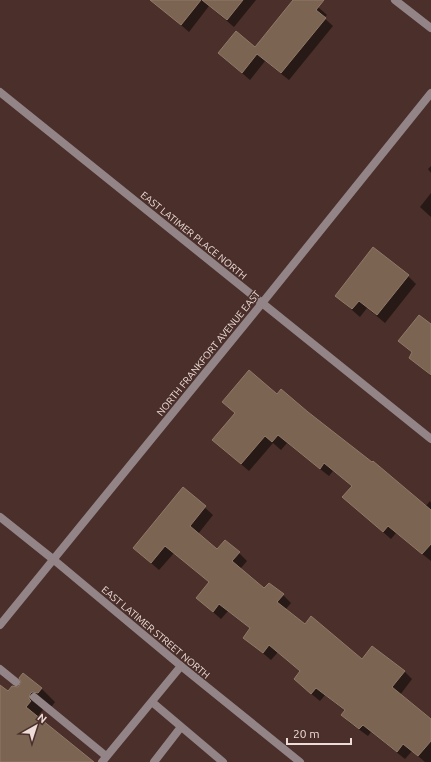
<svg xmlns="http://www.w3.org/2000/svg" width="431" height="762" viewBox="0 0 431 762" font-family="Ubuntu,sans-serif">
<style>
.shadow{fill:#0007}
.building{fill:#7b6452;stroke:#917966}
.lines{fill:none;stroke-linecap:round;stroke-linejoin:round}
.lane{stroke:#928487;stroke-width:8}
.street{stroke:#928487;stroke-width:8}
.labels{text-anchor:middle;stroke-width:3;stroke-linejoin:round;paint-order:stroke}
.street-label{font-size:10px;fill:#eddcd8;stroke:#4a2f2a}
</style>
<rect width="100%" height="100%" fill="#4a2f2a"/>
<path class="shadow" d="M 160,0 L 256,0 L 234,27 L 209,6 L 189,32 L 157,4 Z
M 294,0 L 310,0 L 327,15 L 324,18 L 333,26 L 289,80 L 265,61 L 250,80 L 219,53 L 255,48 Z
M 431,166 L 431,173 L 428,169 Z
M 431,193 L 431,217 L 420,207 Z
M 408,276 L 416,284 L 385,323 L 367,308 L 360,317 L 336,296 Z
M 431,326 L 431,376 L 410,358 L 413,353 L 399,341 Z
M 277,395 L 425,507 L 430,501 L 431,503 L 431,561 L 396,533 L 391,539 L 352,505 L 353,487 L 333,471 L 329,476 L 287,443 L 281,450 L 273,443 L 249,471 L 213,440 Z
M 183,488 L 213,515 L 198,534 L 217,551 L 225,541 L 239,553 L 247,561 L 240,569 L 264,590 L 283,595 L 291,603 L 285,610 L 305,625 L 362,661 L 404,671 L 412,679 L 400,695 L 431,721 L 431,762 L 425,762 L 412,751 L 405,759 L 371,732 L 368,736 L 350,723 L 342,715 L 345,711 L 325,695 L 320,701 L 303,687 L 301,672 L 278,652 L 271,660 L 244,637 L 251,629 L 228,611 L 221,619 L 206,606 L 210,583 L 174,553 L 159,570 L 134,548 Z
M 41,688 L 55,702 L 52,706 L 47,705 L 43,708 L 42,713 L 44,716 L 40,720 L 92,762 L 0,762 L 0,696 L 8,693 Z"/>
<path class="building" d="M 150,0 L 201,0 L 181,25 Z
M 202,0 L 243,0 L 227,20 Z
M 293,0 L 324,0 L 316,10 L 326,18 L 281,73 L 257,54 L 242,73 L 218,53 L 236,31 L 255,47 Z
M 373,247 L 409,275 L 377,315 L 359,301 L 352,309 L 335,296 Z
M 419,315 L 431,324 L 431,375 L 409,358 L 412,352 L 398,341 Z
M 249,370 L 277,394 L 281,389 L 308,412 L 372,462 L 373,461 L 431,510 L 431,544 L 422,554 L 388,526 L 383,532 L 342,497 L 352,486 L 324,463 L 320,469 L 278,435 L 272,442 L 265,436 L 241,464 L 212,440 L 235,413 L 222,402 Z
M 183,487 L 206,506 L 190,526 L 217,549 L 225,540 L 240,552 L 232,561 L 264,588 L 269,583 L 284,594 L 277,602 L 305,624 L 311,616 L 362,659 L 372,646 L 405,671 L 392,687 L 431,719 L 431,741 L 418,756 L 403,744 L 397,752 L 363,725 L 359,729 L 341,715 L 345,710 L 316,688 L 311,694 L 294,679 L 300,671 L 269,645 L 263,653 L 243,638 L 250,628 L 219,604 L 213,612 L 196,598 L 209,582 L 165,546 L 151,563 L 133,548 Z
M 23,673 L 42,688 L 38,693 L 32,692 L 30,694 L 29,699 L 31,701 L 26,707 L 94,762 L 0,762 L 0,685 L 8,691 L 12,686 L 18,687 L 21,682 L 19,678 Z"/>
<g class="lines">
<path class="lane" d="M 0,669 L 16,682
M 34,697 L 106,756
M 152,702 L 223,762
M 102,762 L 181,666
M 154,762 L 181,727"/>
<path class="street" d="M 395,0 L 431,28
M 0,92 L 431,439
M 0,517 L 54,560 L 181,666 L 300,762
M 0,625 L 263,302 L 431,93"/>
</g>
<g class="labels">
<g class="street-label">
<text transform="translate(194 235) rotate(39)" y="4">EAST LATIMER PLACE NORTH</text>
<text transform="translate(208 353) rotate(-51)" y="4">NORTH FRANKFORT AVENUE EAST</text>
<text transform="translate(156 632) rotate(40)" y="4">EAST LATIMER STREET NORTH</text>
</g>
</g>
<g transform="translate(36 726) rotate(39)" stroke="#4a2f2a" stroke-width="3" paint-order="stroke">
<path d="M0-3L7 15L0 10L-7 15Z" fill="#eddcd8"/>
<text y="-6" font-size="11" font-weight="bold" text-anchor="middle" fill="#eddcd8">N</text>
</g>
<path d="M287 738v6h64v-6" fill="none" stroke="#eddcd8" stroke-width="2"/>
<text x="293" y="738" font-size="12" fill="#eddcd8" stroke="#4a2f2a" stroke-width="3" paint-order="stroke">20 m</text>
</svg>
